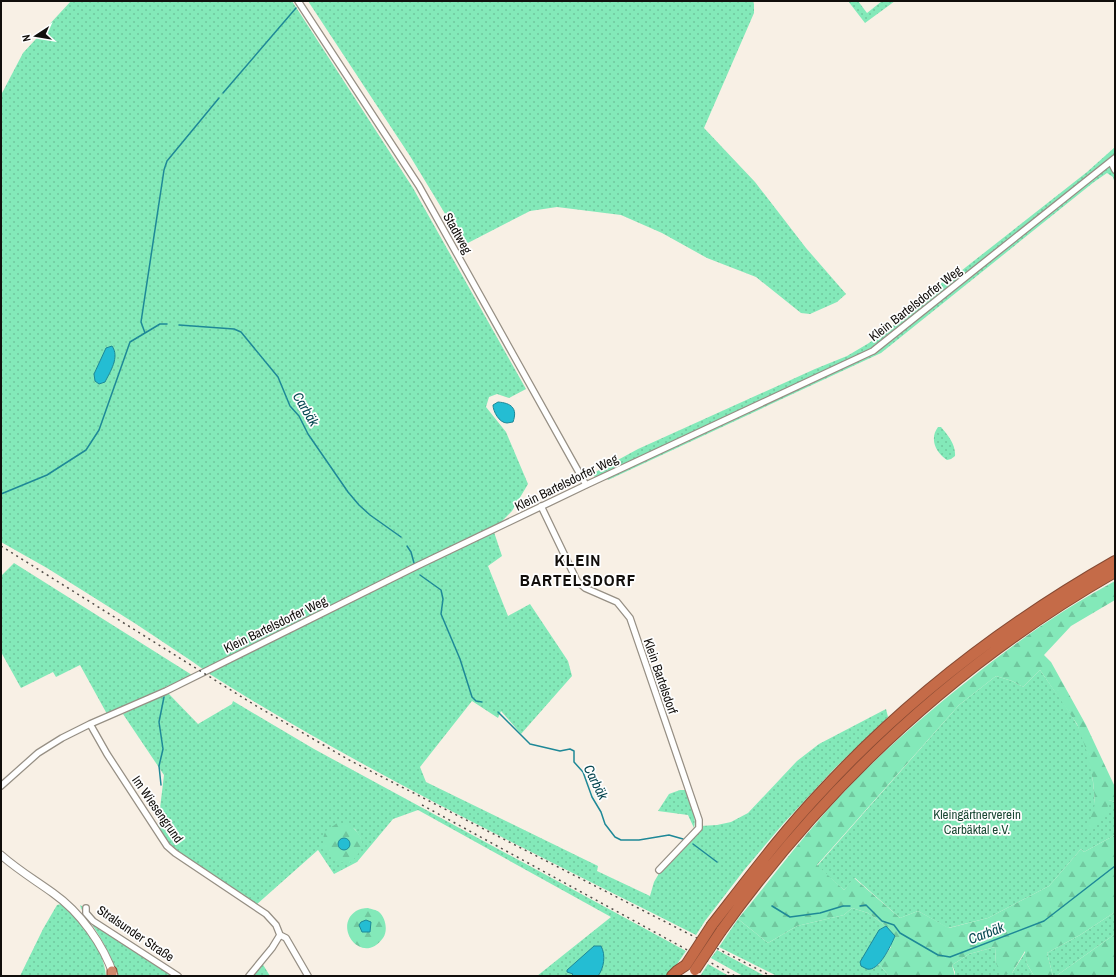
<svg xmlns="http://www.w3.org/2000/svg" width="1116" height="977" viewBox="0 0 1116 977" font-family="'Archivo Narrow',sans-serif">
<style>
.grass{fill:url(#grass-dots);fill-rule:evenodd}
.forest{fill:url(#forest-firs)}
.water{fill:#24bdd3;stroke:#1e8897}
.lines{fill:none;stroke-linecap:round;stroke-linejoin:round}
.stream{stroke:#1e8897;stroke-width:1.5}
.minor-casing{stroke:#968f84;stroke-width:8}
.tertiary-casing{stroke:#968f84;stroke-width:9}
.trunk-casing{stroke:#864a33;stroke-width:11}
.motorway-casing{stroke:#864a33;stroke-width:12}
.minor{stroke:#fff;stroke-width:5.5}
.tertiary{stroke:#fff;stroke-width:7}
.trunk{stroke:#d0886c;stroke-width:9}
.motorway{stroke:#c56b48;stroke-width:10}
.rail{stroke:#534e49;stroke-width:1.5;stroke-dasharray:2 4;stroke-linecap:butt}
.motorway-bridge-casing{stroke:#864a33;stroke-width:12;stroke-linecap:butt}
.motorway-bridge{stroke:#c56b48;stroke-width:10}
.labels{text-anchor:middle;stroke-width:3.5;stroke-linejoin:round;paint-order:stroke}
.street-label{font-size:13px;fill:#110e0b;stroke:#fefefe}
.park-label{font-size:13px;fill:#1a4733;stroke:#fefefe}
.water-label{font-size:14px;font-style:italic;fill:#074751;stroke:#fefefe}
.district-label{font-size:17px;font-weight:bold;letter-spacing:1px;fill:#110e0b;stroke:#fefefe}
</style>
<defs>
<pattern id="grass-dots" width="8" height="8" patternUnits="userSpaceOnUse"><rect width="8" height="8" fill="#83e9b9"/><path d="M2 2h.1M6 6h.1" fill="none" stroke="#70c79e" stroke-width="1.8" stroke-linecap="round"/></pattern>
<pattern id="forest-firs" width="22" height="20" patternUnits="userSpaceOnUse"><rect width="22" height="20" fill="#83e9b9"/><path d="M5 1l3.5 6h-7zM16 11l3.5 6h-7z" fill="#70c79e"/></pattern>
</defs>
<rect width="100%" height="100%" fill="#f8f0e5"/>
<path class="grass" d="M 71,1 L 292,1 L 413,188 L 526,389 L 509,398 L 497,394 L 489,397 L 486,407 L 506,432 L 528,484 L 512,511 L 497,526 L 204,670 L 193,662 L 136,624 L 47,568 L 1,542 L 1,95 L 23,53 Z
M 308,1 L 753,1 L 754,4 L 754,13 L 704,128 L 755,182 L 806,248 L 846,294 L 837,302 L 810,314 L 801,313 L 756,277 L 707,258 L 662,233 L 621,215 L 557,207 L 530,211 L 464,245 L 410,156 Z
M 848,1 L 858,1 L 867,13 L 882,1 L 895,1 L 865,23 Z
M 1115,147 L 1115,184 L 1113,177 L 1107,173 L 1094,182 L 881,353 L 608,480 L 604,473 L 595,477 L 592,474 L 638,449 L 815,369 L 847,356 L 869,343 L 926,302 L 937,287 L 945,280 L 947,282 L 1087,172 Z
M 938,427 L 941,427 C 948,435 956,445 955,456 L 951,459 L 947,460 C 936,453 929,439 938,427 Z
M 494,532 L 502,556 L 488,566 L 508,616 L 530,604 L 568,661 L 572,676 L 521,734 L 501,711 L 498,718 L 472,701 L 420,767 L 426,782 L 598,866 L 597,871 L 650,896 L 654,882 L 661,870 L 700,826 L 717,825 L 731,822 L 748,813 L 797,761 L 819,744 L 886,709 L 888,717 L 834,769 L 783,824 L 745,869 L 705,921 L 696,935 C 531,851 364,772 208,673 L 412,571 Z
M 14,563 L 192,675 L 107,714 L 80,665 L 56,677 L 53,672 L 21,688 L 1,652 L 1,576 Z
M 1040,670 C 1052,688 1066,705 1076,723 C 1090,747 1093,777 1095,804 L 1109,800 L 1115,802 L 1115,835 L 1084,852 L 1081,849 L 1049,886 L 988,918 L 948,928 L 918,911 L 900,918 L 855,878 L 844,890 L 817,866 L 959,705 L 996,676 L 1012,681 L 1023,687 Z
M 168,693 L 198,724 L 232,704 L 233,701 L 314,749 L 686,951 L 669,976 L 537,976 L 611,917 L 418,810 L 393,819 L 357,862 L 334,874 L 318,850 L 256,905 L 176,852 L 169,844 L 156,828 L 158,825 L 164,775 L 123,714 ZM 337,824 L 355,829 L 361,839 L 337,861 L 326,832 Z
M 680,790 L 686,790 C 690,802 697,815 694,828 L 688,815 L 658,811 L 669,794 Z
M 61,904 C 82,920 104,949 106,976 L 20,976 L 43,929 L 57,905 Z
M 80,905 L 85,908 L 84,913 L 174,976 L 118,976 C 112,958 102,939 91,923 C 87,917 82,913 80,905 Z
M 852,908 L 868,913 L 886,926 L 879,930 L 873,969 L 879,964 L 889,976 L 777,976 L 719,947 L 738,919 L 768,943 L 797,926 L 844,915 Z
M 1115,912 L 1115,934 L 1056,976 L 1053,976 L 1047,953 L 1080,935 Z
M 995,947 L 996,964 L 1012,973 L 1026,951 L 1027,964 L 1034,976 L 955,976 L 955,972 L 952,965 L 969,954 Z
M 717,950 L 765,976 L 743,976 L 711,958 Z
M 262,963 L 270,976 L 251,976 Z
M 708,964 L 729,976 L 700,976 Z"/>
<path class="forest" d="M 1115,581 L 1115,600 L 1071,626 L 1044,655 L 1051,662 L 1086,725 L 1115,787 L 1115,802 L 1109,800 L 1106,815 L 1089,834 L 1086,833 L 1095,804 L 1093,781 L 1087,752 L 1077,724 L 1040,670 L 1023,687 L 1012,681 L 996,676 L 959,705 L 817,865 L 844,890 L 854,878 L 900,918 L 918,911 L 949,928 L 988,918 L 1049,886 L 1081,849 L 1084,852 L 1115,835 L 1115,912 L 1080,935 L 1047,953 L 1053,976 L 1034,976 L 1027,964 L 1025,951 L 1012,973 L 1004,975 L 996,964 L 995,947 L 969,954 L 952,965 L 955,976 L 889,976 L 879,964 L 891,947 L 886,926 L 868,913 L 852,908 L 844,915 L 797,926 L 768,943 L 738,919 C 767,884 794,848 824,814 C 868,764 918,720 970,679 C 1016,642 1063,609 1115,581 Z
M 337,823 C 340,823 343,823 347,824 C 353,826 363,837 362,844 C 361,852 355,858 350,863 C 346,862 340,863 337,861 C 327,857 319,840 326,831 C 329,828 334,826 337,823 Z
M 368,908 C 371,909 377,910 379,912 C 386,918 388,931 383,938 C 362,967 332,927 356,911 C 359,909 364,908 368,908 Z
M 1115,934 L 1115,976 L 1056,976 Z"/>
<path class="water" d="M 112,346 C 120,357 110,372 105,382 L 99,384 L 95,381 L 94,374 L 106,348 Z
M 498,402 C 511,403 518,408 513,422 C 511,422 509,423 507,423 C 499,423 493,411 493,405 Z
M338 844a6 6 0 1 1 12 0a6 6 0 1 1-12 0Z
M 366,920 L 371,922 L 370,932 L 362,932 L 359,925 L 361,922 Z
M 886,926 L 895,936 C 891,945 879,972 867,969 C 865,968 863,967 861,966 L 860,962 L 879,930 Z
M 594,946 L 601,946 C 606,955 604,968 598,976 L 571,976 L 573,974 L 567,972 L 567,970 Z"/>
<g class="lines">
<path class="stream" d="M 223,93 L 296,8
M 179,325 L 234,329 L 241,332 L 278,377 L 290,406 L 299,416 L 308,434 L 348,492 L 359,505 L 370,515 L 401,537
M 145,333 L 141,322 L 164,170 L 167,161 L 219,98
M 1,494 L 47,475 L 86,450 L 99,430 L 130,342 L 160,324 L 167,324
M 407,546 L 411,552 L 414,563
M 420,575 L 441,590 L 443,599 L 441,614 L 460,659 L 472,697 L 476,701 L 482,702
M 498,712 L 530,744 L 560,751 L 570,749 L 574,751 L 574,762 L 583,772 L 592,797 L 601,812 L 605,824 L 615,837 L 621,840 L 639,840 L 669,835 L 683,839
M 161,785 L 159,766 L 163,749 L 159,722 L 164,697
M 693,844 L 717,862
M 772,906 L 790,917 L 820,913 L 843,906 L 850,906
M 860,906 L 866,905 L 882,921 L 894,925 L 900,933 L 938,955 L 950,957 L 1044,921 L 1115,866"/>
<g class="minor-casing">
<path id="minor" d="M 298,1 L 419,186 L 586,485
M 1111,162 L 1115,170
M 541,506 L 577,581 L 585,588 L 617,602 L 630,618 L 699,820 L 699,828 L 659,870
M 90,724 L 107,754 L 167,846 L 175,853 L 266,914 L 276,925 L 280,935 L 286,938 L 308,976
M 1,786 L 38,753 L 62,738 L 90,724 L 166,691 L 417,566 L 586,485 L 873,351 L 1115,158
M 86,908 L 86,913 L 93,921 L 178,976
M 249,976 L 272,948 L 280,935"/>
</g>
<g class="tertiary-casing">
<path id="tertiary" d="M 1,855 C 18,870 35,880 53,893 C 80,912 103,944 114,976"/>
</g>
<g class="trunk-casing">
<path id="trunk" d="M 112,976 L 112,971"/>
</g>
<g class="motorway-casing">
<path id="motorway" d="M 712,925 C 748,879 783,832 823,790 C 907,699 1008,622 1115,561
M 721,931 C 826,785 958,662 1115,572
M 672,976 L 677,971 L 686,965"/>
</g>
<use href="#minor" class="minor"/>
<use href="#tertiary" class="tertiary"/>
<use href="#trunk" class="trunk"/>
<use href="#motorway" class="motorway"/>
<path class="rail" d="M 1,546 L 253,704 L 351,761 L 771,976
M 422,805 L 735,976"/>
<g class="motorway-bridge-casing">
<path id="motorway-bridge" d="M 686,965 L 712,925
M 695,970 L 721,931"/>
</g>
<use href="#motorway-bridge" class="motorway-bridge"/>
</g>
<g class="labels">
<g class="street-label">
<text transform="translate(458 233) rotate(61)" y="5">Stadtweg</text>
<text transform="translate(915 303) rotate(-38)" y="5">Klein Bartelsdorfer Weg</text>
<text transform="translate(566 482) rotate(-26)" y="5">Klein Bartelsdorfer Weg</text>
<text transform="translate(275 624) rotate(-26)" y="5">Klein Bartelsdorfer Weg</text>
<text transform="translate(661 676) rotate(71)" y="5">Klein Bartelsdorf</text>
<text transform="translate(158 809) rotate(55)" y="5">Im Wiesengrund</text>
<text transform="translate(136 933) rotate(34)" y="5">Stralsunder Straße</text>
</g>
<g class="park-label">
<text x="977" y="819">Kleingärtnerverein<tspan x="977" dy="15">Carbäktal e.V.</tspan></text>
</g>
<g class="water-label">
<text transform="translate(306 409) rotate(59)" y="5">Carbäk</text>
<text transform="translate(596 782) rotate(63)" y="5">Carbäk</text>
<text transform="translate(986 933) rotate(-21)" y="5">Carbäk</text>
</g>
<g class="district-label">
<text x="578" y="566">KLEIN<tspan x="578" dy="20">BARTELSDORF</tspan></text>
</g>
</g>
<rect width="1116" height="977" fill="none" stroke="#110e0b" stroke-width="4"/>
<g transform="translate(36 36) rotate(258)" stroke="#fefefe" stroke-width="3" paint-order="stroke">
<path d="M0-3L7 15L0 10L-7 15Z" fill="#110e0b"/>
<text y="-6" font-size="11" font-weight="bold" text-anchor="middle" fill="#110e0b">N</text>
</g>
</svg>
